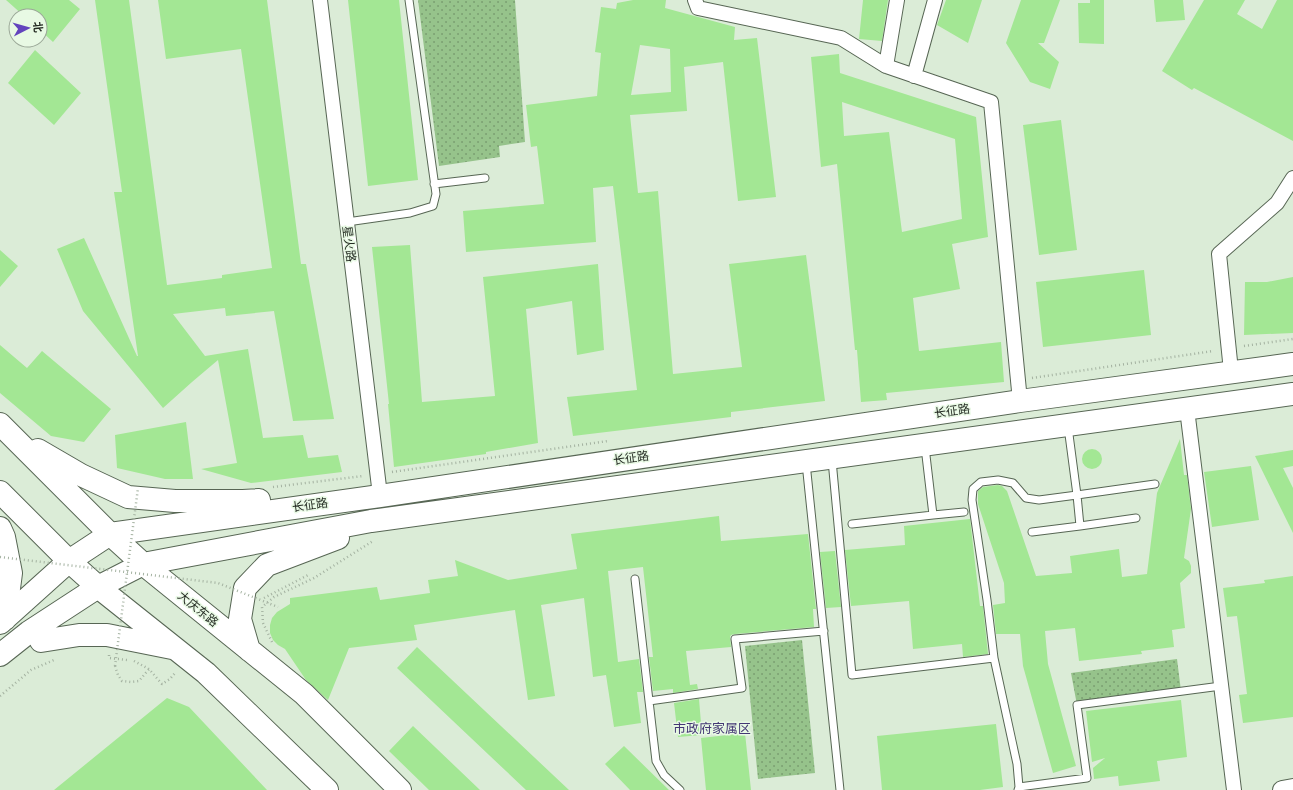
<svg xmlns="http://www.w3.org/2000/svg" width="1293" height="790" viewBox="0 0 1293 790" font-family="'Roboto Condensed','Noto Sans SC',sans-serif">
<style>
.park{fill:url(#park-dots)}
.building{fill:#a3e794;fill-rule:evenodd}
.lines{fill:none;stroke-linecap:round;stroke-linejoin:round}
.service-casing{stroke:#576654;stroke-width:9}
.minor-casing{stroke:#576654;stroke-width:16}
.tertiary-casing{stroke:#576654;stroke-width:20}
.primary-casing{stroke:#576654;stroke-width:24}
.path{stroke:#a4b2a1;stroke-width:2.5;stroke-dasharray:1 3;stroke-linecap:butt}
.service{stroke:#fff;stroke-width:7}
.minor{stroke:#fff;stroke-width:14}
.tertiary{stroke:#fff;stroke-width:18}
.primary{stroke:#fff;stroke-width:22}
.path-bridge{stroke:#a4b2a1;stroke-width:2.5;stroke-dasharray:1 3;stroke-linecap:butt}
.labels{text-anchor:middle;stroke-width:3;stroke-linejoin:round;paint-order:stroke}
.street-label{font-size:12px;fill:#252c24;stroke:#e8f9e4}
.neighbourhood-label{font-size:13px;fill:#433774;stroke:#e8f9e4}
</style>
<defs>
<pattern id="park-dots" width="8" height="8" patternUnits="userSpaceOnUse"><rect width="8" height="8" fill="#96c38b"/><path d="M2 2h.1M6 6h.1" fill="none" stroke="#7a9f71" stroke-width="1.8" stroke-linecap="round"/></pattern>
</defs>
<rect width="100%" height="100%" fill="#dbecd7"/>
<path class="park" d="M 418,0 L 515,0 L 525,142 L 499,146 L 500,157 L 439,166 Z
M 802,640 L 815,773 L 758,779 L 745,646 Z
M 1177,659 L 1181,691 L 1077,705 L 1071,673 Z"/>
<path class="building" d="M 6,0 L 69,0 L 80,9 L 53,42 L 40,30 L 40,16 L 24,16 Z
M 95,0 L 129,0 L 167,285 L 222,278 L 222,275 L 272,268 L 241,49 L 166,59 L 158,0 L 267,0 L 301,264 L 306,264 L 334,419 L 293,421 L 274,311 L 226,316 L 225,308 L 173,314 L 205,356 L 248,349 L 263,438 L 303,435 L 308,458 L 338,455 L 342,472 L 251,483 L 201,469 L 237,463 L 218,360 L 192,382 L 163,408 L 83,311 L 57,249 L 84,238 L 137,356 L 138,356 L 114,192 L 122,192 Z
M 348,0 L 399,0 L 418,180 L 368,186 Z
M 633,0 L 666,0 L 665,8 L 735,27 L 734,40 L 757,38 L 776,197 L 738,201 L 723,62 L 684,67 L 687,111 L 630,115 L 638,193 L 658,191 L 673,374 L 742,367 L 729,264 L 806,255 L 825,401 L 731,412 L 731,417 L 573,436 L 567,397 L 637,390 L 613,186 L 593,188 L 596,242 L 466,252 L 463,211 L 544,204 L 537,146 L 531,147 L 526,105 L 597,96 L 601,53 L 595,52 L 601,7 L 616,9 L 617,3 ZM 640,45 L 670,49 L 671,92 L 631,95 Z
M 863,0 L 888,0 L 882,41 L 859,39 Z
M 946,0 L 982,0 L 968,43 L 937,25 Z
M 1021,0 L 1060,0 L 1044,43 L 1038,43 L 1059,62 L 1050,89 L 1030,82 L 1006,43 Z
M 1090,0 L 1104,0 L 1104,44 L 1079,43 L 1078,3 L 1090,3 Z
M 1154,0 L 1183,0 L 1185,20 L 1156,22 Z
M 1204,0 L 1245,0 L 1237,14 L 1262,29 L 1277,0 L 1293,0 L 1293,141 L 1194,88 L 1192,90 L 1162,71 Z
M 35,50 L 81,93 L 54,125 L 8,83 Z
M 839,54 L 840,73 L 976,117 L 988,237 L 952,244 L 960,289 L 913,298 L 919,351 L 1001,342 L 1004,382 L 886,393 L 887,400 L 861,402 L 857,350 L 855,350 L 837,164 L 821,167 L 811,57 ZM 842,102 L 955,139 L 962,219 L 902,232 L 889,132 L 844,136 Z
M 1061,120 L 1077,250 L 1039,255 L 1023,125 Z
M 410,245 L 422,402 L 495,396 L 483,277 L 598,264 L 604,350 L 577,355 L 572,301 L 526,309 L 538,443 L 486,452 L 486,454 L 394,467 L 388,404 L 389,404 L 372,247 Z
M 0,250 L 18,266 L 0,287 Z
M 1144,270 L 1151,335 L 1043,347 L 1036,282 Z
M 1293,277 L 1293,333 L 1244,335 L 1245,282 L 1267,282 Z
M 0,345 L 27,368 L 42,351 L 111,409 L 84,442 L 51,436 L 0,393 Z
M 186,422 L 193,479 L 165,479 L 117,468 L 115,435 Z
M 1180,439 L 1184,475 L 1187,475 L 1191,509 L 1184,558 L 1189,561 L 1191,566 L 1191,573 L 1180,583 L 1185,628 L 1172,630 L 1174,647 L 1141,651 L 1142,654 L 1079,661 L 1075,628 L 1045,631 L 1048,664 L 1076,766 L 1053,773 L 1023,666 L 1020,634 L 996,634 L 993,605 L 1005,603 L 1004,583 L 978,504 L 978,491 L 983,487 L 998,485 L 1002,486 L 1007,491 L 1036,576 L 1072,573 L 1070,556 L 1119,549 L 1122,577 L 1147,574 L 1157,493 Z
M1082 459a10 10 0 1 1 20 0a10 10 0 1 1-20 0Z
M 1293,450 L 1293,466 L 1283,468 L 1293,488 L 1293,533 L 1255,456 Z
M 1251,466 L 1259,520 L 1212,527 L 1204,472 Z
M 719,516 L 721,541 L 808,534 L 816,609 L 813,609 L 814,627 L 735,634 L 731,635 L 730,637 L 731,647 L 686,651 L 690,685 L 697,684 L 698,689 L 673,693 L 673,689 L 653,691 L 649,657 L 653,657 L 643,567 L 608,571 L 618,662 L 639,659 L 643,692 L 637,692 L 641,723 L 614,727 L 606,675 L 593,677 L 584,598 L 541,605 L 555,696 L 528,700 L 515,610 L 414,625 L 417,640 L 349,648 L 328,700 L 306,680 L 285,649 L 278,645 L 273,640 L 270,633 L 270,625 L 272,618 L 277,612 L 290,604 L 290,598 L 377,587 L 380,600 L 430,593 L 428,580 L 458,576 L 455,560 L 508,580 L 577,569 L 571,534 Z
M 970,519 L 980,606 L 983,606 L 988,654 L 963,657 L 962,644 L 913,649 L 909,601 L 851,606 L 845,550 L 905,545 L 904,526 Z
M 835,551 L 841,607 L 826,608 L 820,552 Z
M 1293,576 L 1293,717 L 1243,723 L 1239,695 L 1247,694 L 1237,616 L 1227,617 L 1223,588 L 1265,583 L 1264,580 Z
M 417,647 L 569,790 L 526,790 L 397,668 Z
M 167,698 L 189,707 L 267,790 L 54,790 Z
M 699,699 L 702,735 L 678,737 L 674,703 Z
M 1181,700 L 1187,757 L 1157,761 L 1160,781 L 1119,786 L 1118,776 L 1094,779 L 1093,768 L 1105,758 L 1092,762 L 1086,711 Z
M 996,724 L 1003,787 L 980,790 L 882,790 L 877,736 Z
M 413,726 L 480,790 L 429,790 L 389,751 Z
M 745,733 L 751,790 L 706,790 L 701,738 Z
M 624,746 L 669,790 L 630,790 L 605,764 Z"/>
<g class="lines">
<g class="service-casing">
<path id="service" d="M 434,184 L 485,178
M 347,222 L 410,213 L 433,206 L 436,194 L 409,0
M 925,447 L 933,515 L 964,512
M 832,460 L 852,675 L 994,658 L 1017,764 L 1019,787 L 1018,790
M 806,463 L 840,790
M 1136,518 L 1080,526 L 1077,495 L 1155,484
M 852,524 L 933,515
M 1032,532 L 1080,526
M 635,579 L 649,701 L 742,688 L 735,639 L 824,631
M 994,658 L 987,600 L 972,500 L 973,489 L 981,482 L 998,480 L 1013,483 L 1026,498 L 1039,500 L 1077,495 L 1068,427
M 649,701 L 656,761 L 664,775 L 680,790
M 1019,787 L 1087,778 L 1077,705 L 1221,686"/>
</g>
<g class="minor-casing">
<path id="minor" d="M 320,0 L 379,487
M 695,0 L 698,8 L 841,38 L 886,66
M 897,0 L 886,66 L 991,102 L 1020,401
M 914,76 L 935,0
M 1231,371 L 1219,254 L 1277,203 L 1293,178
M 1187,409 L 1234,790"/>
</g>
<g class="tertiary-casing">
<path id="tertiary" d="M 1282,790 L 1293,788"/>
</g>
<g class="primary-casing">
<path id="primary" d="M 0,424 L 110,534 L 143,564 L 304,694 L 400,790
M 38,450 L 81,475 L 128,497 L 175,501 L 243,501 L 259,500
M 0,492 L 69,561 L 98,587 L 206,673 L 327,790
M 0,528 L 4,537 L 11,573 L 5,619
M 0,623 L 69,561 L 110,534 L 380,496 L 1020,401 L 1293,364
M 41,641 L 79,635 L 107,635 L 172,648
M 249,650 L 240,619 L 245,588 L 267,565 L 338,538
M 0,655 L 29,632 L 98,587 L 143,564 L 371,521 L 1293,394"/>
</g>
<path class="path" d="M 1244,346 L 1293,339
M 1032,378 L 1213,351
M 392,472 L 608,441
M 273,487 L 363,476
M 264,598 L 310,574
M 272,642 L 263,623 L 262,607 L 274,597 L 314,578 L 373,541
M 109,655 L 109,658 L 127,660
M 134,661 L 149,669 L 162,684 L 170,679 L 175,673
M 115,666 L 118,675 L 122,681 L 131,682 L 139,681 L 149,669
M 0,696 L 31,670 L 54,660"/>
<use href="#service" class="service"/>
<use href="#minor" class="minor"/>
<use href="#tertiary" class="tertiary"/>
<use href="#primary" class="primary"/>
<path class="path-bridge" d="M 0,557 L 218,583 L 278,607
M 115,666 L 138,488"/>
</g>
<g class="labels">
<g class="street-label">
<text transform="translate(349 244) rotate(83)" y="4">星火路</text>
<text transform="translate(952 411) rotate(-8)" y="4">长征路</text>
<text transform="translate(631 458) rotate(-8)" y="4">长征路</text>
<text transform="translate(310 505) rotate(-8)" y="4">长征路</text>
<text transform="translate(198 609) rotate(39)" y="4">大庆东路</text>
</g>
<g class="neighbourhood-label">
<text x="712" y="733">市政府家属区</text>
</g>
</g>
<g transform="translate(28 28) rotate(84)"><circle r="19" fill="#e8f9e4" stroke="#9aa797"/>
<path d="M0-3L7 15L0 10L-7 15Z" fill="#6344bd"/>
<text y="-6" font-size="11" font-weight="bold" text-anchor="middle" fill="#252c24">北</text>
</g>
</svg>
